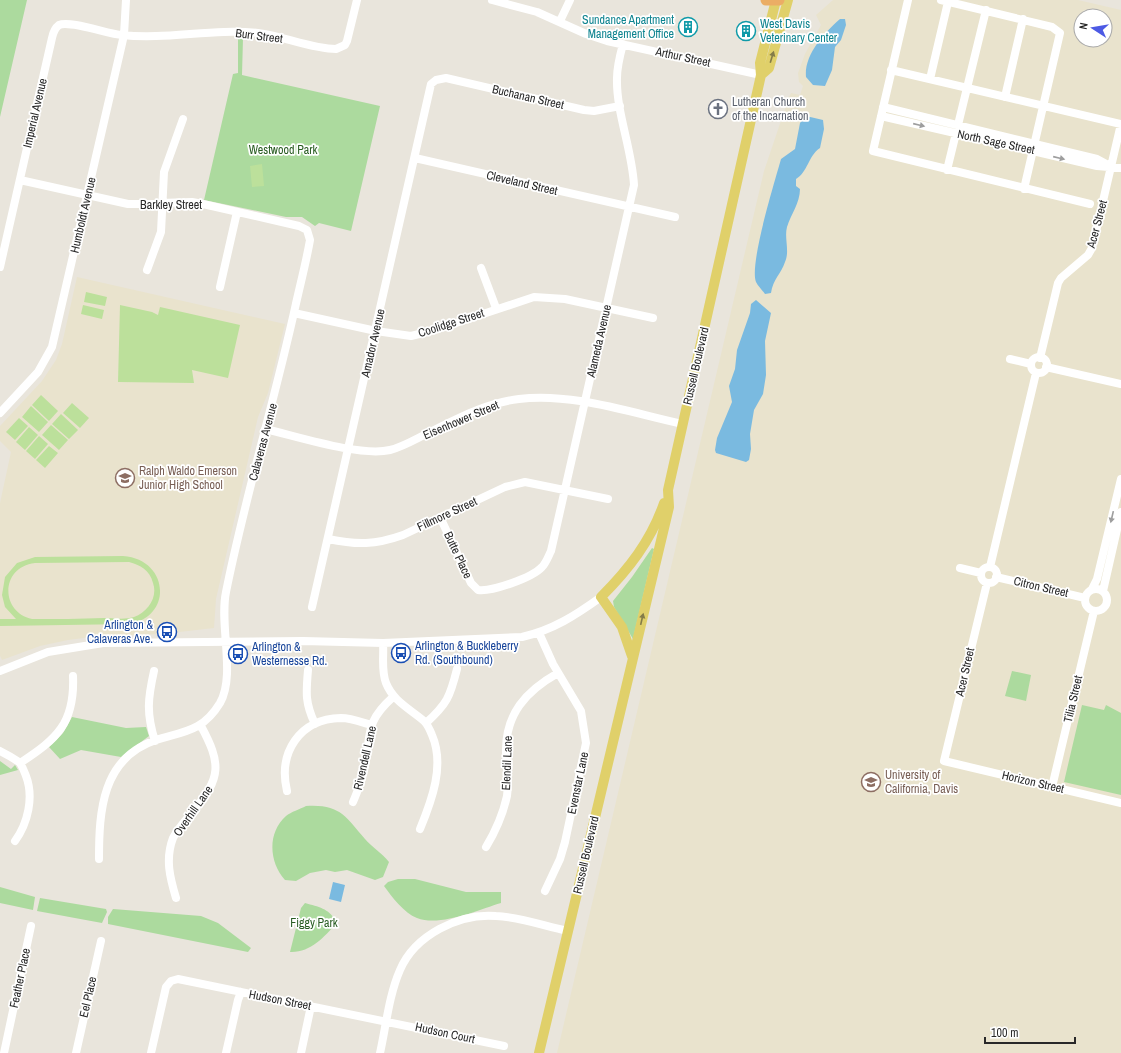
<svg xmlns="http://www.w3.org/2000/svg" width="1121" height="1053" viewBox="0 0 1121 1053" font-family="'Archivo Narrow',sans-serif">
<style>
.education{fill:#e9e3cd;fill-rule:evenodd}
.green{fill:#acda9e}
.pitch{fill:#bce09b;fill-rule:evenodd}
.water{fill:#7abae0}
.lines{fill:none;stroke-linecap:round;stroke-linejoin:round}
.minor{stroke:#fff;stroke-width:8}
.major{stroke:#e0d06a;stroke-width:10}
.highway{stroke:#ebad65;stroke-width:11}
.oneway{fill:#847c49}
.oneway2{fill:#9e9e9e}
.labels{text-anchor:middle;stroke-width:3.5;stroke-linejoin:round;paint-order:stroke}
.culture-label{font-size:12px;fill:#0d838f;stroke:#fff;text-anchor:end}
.street-label{font-size:12px;fill:#282828;stroke:#fff}
.worship-label{font-size:12px;fill:#5b616d;stroke:#fff;text-anchor:start}
.park-label{font-size:12px;fill:#285c21;stroke:#fff}
.education-label{font-size:12px;fill:#785e54;stroke:#fff;text-anchor:start}
.transit-label{font-size:12px;fill:#164399;stroke:#fff;text-anchor:start}
</style>
<rect width="100%" height="100%" fill="#e9e5dc"/>
<path class="education" d="M 833,0 L 1078,0 L 1121,10 L 1121,1053 L 557,1053 L 764,171 L 789,97 L 791,93 L 800,95 L 803,86 L 799,82 L 798,73 L 805,54 L 821,25 L 816,15 ZM 1081,16 L 1105,16 L 1105,40 L 1081,40 Z
M 77,277 L 285,324 L 268,393 L 258,417 L 216,599 L 214,628 L 162,634 L 99,636 L 68,640 L 40,646 L 2,660 L 0,656 L 0,503 L 11,452 L 0,441 L 0,426 L 42,381 L 56,360 L 62,344 Z"/>
<path class="green" d="M 0,0 L 27,0 L 0,117 Z
M 243,38 L 242,75 L 380,106 L 351,231 L 319,223 L 315,226 L 302,217 L 286,217 L 204,200 L 233,74 L 238,73 L 238,39 Z
M 652,548 L 654,549 L 633,639 L 614,607 L 613,601 L 632,577 Z
M 1012,671 L 1031,675 L 1026,701 L 1005,696 Z
M 1082,705 L 1104,710 L 1106,705 L 1121,713 L 1121,795 L 1064,782 Z
M 72,717 L 126,728 L 146,727 L 149,736 L 121,757 L 81,750 L 60,759 L 49,747 L 63,733 Z
M 0,761 L 11,769 L 15,765 L 18,770 L 0,775 Z
M 306,806 C 340,804 345,816 365,839 C 372,847 382,853 389,862 L 383,877 L 375,880 L 347,870 L 335,872 L 326,870 L 310,873 L 296,881 L 285,880 C 269,862 267,833 286,816 C 291,812 300,809 306,806 Z
M 398,879 L 415,879 L 466,892 L 501,892 L 501,903 C 478,910 440,927 417,918 C 404,913 392,897 384,886 L 388,882 Z
M 0,887 L 35,897 L 33,910 L 0,903 Z
M 40,898 L 106,909 L 107,912 L 102,923 L 37,911 Z
M 305,903 C 319,907 328,908 336,921 L 336,924 C 324,937 310,953 290,952 L 301,908 Z
M 113,909 L 201,916 L 218,923 L 251,948 L 248,952 L 108,924 L 108,917 Z"/>
<path class="pitch" d="M 262,164 L 264,186 L 252,187 L 250,166 Z
M 86,292 L 107,297 L 105,306 L 84,302 Z
M 83,305 L 104,310 L 102,319 L 81,314 Z
M 120,305 L 152,312 L 158,315 L 160,307 L 240,325 L 228,378 L 192,370 L 194,383 L 118,382 Z
M 41,395 L 58,411 L 49,421 L 32,405 Z
M 72,403 L 89,418 L 80,428 L 63,413 Z
M 31,406 L 48,422 L 39,432 L 22,417 Z
M 61,414 L 78,430 L 69,439 L 52,424 Z
M 19,418 L 28,426 L 15,440 L 6,432 Z
M 51,425 L 68,440 L 59,450 L 42,435 Z
M 29,427 L 38,435 L 25,450 L 16,442 Z
M 39,436 L 48,444 L 35,459 L 26,451 Z
M 49,446 L 58,453 L 45,468 L 36,460 Z
M 123,556 C 168,559 174,615 130,624 L 0,626 L 0,619 L 16,619 L 5,607 L 2,595 L 5,577 L 17,563 L 35,557 ZM 129,562 C 140,565 150,570 153,583 C 158,597 148,612 134,617 C 125,620 113,618 104,618 C 80,619 56,619 32,619 C 0,612 0,567 35,563 Z"/>
<path class="water" d="M 840,19 L 845,19 L 846,25 L 841,40 L 835,47 L 832,70 L 825,86 L 813,85 L 806,77 C 804,55 824,33 840,19 Z
M 806,116 L 823,120 L 824,129 L 820,148 C 808,156 808,172 796,179 L 796,186 L 800,189 C 800,203 791,214 787,227 C 784,238 790,251 785,262 C 781,274 773,279 771,293 L 765,294 C 762,290 758,286 756,282 C 749,264 775,181 781,159 L 795,149 L 800,123 Z
M 756,300 L 771,313 L 765,341 L 766,375 L 763,394 L 754,410 L 750,434 L 751,449 L 749,460 L 746,462 L 716,453 L 715,450 L 717,438 L 732,402 L 729,386 L 735,369 L 737,350 L 750,313 L 751,304 Z
M 333,882 L 345,885 L 341,902 L 329,899 Z"/>
<g class="lines">
<path class="minor" d="M 492,0 L 537,12 L 586,34 L 607,41 L 761,75
M 908,0 L 873,151 L 1090,204
M 941,0 L 1052,27 L 1060,33 L 1024,189
M 560,21 L 570,0
M 891,70 L 1121,124
M 930,79 L 948,2
M 1005,97 L 1023,19
M 883,107 L 1097,159 L 1110,166
M 881,116 L 1097,166 L 1121,168
M 415,158 L 675,217
M 947,170 L 986,10
M 20,180 L 128,204 L 192,202 L 203,204 L 299,226 L 307,230 L 310,240 C 306,263 300,285 295,308 C 274,403 245,497 226,592 C 219,625 236,675 220,703 C 203,731 185,731 156,740 C 102,758 99,811 99,859
M 0,267 L 52,38 C 53,33 55,28 59,25 C 70,20 108,34 122,35 C 167,40 213,28 258,33 C 283,36 312,49 336,49 L 345,45 L 347,41 L 357,0
M 481,268 L 496,308
M 147,270 L 161,232 L 164,172 L 183,119
M 220,287 L 237,212
M 294,313 L 376,331 L 411,336 L 435,330 L 534,297 L 565,299 L 653,318
M1031 365a8 8 0 1 1 16 0a8 8 0 1 1-16 0Z
M 1040,358 L 1058,283 L 1061,278 L 1088,255 L 1092,248 L 1121,124
M 1010,359 L 1031,364
M 1046,367 L 1121,384
M 0,413 L 38,372 L 52,347 L 124,35 L 126,0
M 265,429 C 296,436 360,457 390,450 C 402,447 414,440 426,434 C 455,420 485,403 519,399 C 570,392 632,413 683,424
M 440,517 L 471,583 L 478,590 C 491,592 532,578 542,567 C 546,563 548,557 551,551 L 634,185 C 632,149 616,112 617,78 C 617,67 620,55 623,44
M 328,539 C 357,545 375,545 403,535 L 505,487 L 525,482 L 608,499
M 990,567 L 1036,373
M981 575a8 8 0 1 1 16 0a8 8 0 1 1-16 0Z
M 960,568 L 981,573
M 996,577 L 1085,598
M 987,583 L 944,761 L 1121,803
M1085 600a11 11 0 1 1 22 0a11 11 0 1 1-22 0Z
M 1092,589 L 1097,579 L 1121,479
M 1103,591 L 1121,512
M 312,607 L 431,84 L 436,80 L 446,78 L 584,110 L 594,111 L 620,106
M 539,633 L 553,664 L 581,711 L 586,743 L 565,842 L 560,859 L 545,891
M 383,643 C 384,657 381,670 386,683 C 393,701 410,709 424,721 C 428,725 430,730 432,735 C 445,765 432,800 420,829
M 308,670 C 306,693 305,703 315,724
M 0,671 L 48,652 L 103,643 L 303,641 L 383,643 L 522,637 C 553,630 576,615 601,597
M 154,671 C 148,698 146,713 155,741
M 426,723 C 447,704 450,697 457,669
M 0,751 C 6,754 13,758 19,762 C 22,765 24,771 26,776 C 34,797 28,823 15,841
M 20,763 C 57,739 75,723 73,676
M 1052,787 L 1094,611
M 287,791 C 278,753 299,719 341,718 C 351,718 361,722 371,725
M 353,802 C 358,790 363,779 365,766 C 371,733 365,722 393,697
M 486,847 C 495,832 503,814 507,796 C 509,782 507,767 506,753 C 505,714 526,691 558,673
M 176,898 C 170,878 165,859 173,838 C 178,828 186,820 193,811 C 222,778 221,763 201,726
M 4,1053 L 31,926
M 76,1053 L 101,941
M 151,1053 L 166,987 L 171,981 L 178,979 L 504,1046
M 226,1053 L 238,1000 L 241,992
M 301,1053 L 311,1006
M 380,1053 C 386,1026 389,995 400,970 C 415,935 459,913 496,916 C 520,917 544,926 568,931"/>
<path class="major" d="M 761,75 L 769,68 L 788,0
M 632,656 L 622,627 L 601,597 C 628,570 651,541 664,503
M 539,1053 L 669,507 L 668,490 L 761,75 L 760,63 L 776,0"/>
<path class="highway" d="M 766,0 L 779,0"/>
</g>
<defs><path id="oneway-solid" d="M-6-.8H1V-3.2L6.5 0L1 3.2V.8H-6Z"/></defs>
<g class="oneway">
<use href="#oneway-solid" transform="translate(772 57) rotate(-73)"/>
<use href="#oneway-solid" transform="translate(642 619) rotate(-77)"/>
</g>
<g class="oneway2">
<use href="#oneway-solid" transform="translate(919 125) rotate(13)"/>
<use href="#oneway-solid" transform="translate(1059 158) rotate(13)"/>
<use href="#oneway-solid" transform="translate(1112 517) rotate(103)"/>
</g>
<defs>
<g id="building-ring" transform="scale(1)"><circle r="9.5" fill="#fff" stroke="#0f9aa8" stroke-width="1.5"/><path d="M-4-6H4V6H1V3H-1V6H-4ZM-2.5-4.3h1.7v1.8h-1.7ZM.8-4.3h1.7v1.8H.8ZM-2.5-1h1.7V.8h-1.7ZM.8-1h1.7V.8H.8Z" fill="#0f9aa8"/></g>
<g id="church-ring" transform="scale(1)"><circle r="9.5" fill="#fff" stroke="#6b7280" stroke-width="1.5"/><path d="M-1.2-6h2.4v3.5h3.3v2.4h-3.3V6h-2.4V-.1h-3.3v-2.4h3.3Z" fill="#6b7280"/></g>
<g id="school-ring" transform="scale(1)"><circle r="9.5" fill="#fff" stroke="#8d6e63" stroke-width="1.5"/><path d="M0-5L7-2L0 1L-7-2ZM-4 1L0 2.5L4 1V4Q0 6-4 4Z" fill="#8d6e63"/></g>
<g id="bus-ring" transform="scale(1)"><circle r="9.5" fill="#fff" stroke="#1a4fb4" stroke-width="1.5"/><path d="M-5-6H5V4H4V6H2V4H-2V6H-4V4H-5ZM-3.5-4V0h7V-4ZM-3.5 1.2v1.5H-2V1.2ZM2 1.2v1.5H3.5V1.2Z" fill="#1a4fb4"/></g>
<g id="university-ring" transform="scale(1)"><circle r="9.5" fill="#fff" stroke="#8d6e63" stroke-width="1.5"/><path d="M0-5L7-2L0 1L-7-2ZM-4 1L0 2.5L4 1V4Q0 6-4 4Z" fill="#8d6e63"/></g>
</defs>
<g fill-rule="evenodd">
<use href="#building-ring" x="688" y="27"/>
<use href="#building-ring" x="746" y="31"/>
<use href="#church-ring" x="718" y="109"/>
<use href="#school-ring" x="125" y="478"/>
<use href="#bus-ring" x="167" y="632"/>
<use href="#bus-ring" x="401" y="653"/>
<use href="#bus-ring" x="238" y="654"/>
<use href="#university-ring" x="871" y="782"/>
</g>
<g class="labels">
<g class="culture-label">
<text x="674" y="24">Sundance Apartment<tspan x="674" dy="14">Management Office</tspan></text>
<text x="760" y="28" text-anchor="start">West Davis<tspan x="760" dy="14">Veterinary Center</tspan></text>
</g>
<g class="street-label">
<text transform="translate(259 36) rotate(7)" y="4">Burr Street</text>
<text transform="translate(683 57) rotate(12)" y="4">Arthur Street</text>
<text transform="translate(528 97) rotate(13)" y="4">Buchanan Street</text>
<text transform="translate(35 113) rotate(-77)" y="4">Imperial Avenue</text>
<text transform="translate(996 142) rotate(12)" y="4">North Sage Street</text>
<text transform="translate(522 183) rotate(13)" y="4">Cleveland Street</text>
<text x="171" y="209">Barkley Street</text>
<text transform="translate(83 215) rotate(-77)" y="4">Humboldt Avenue</text>
<text transform="translate(1097 224) rotate(-75)" y="4">Acer Street</text>
<text transform="translate(451 323) rotate(-18)" y="4">Coolidge Street</text>
<text transform="translate(599 341) rotate(-77)" y="4">Alameda Avenue</text>
<text transform="translate(373 343) rotate(-77)" y="4">Amador Avenue</text>
<text transform="translate(696 366) rotate(-77)" y="4">Russell Boulevard</text>
<text transform="translate(461 420) rotate(-23)" y="4">Eisenhower Street</text>
<text transform="translate(263 442) rotate(-75)" y="4">Calaveras Avenue</text>
<text transform="translate(447 514) rotate(-25)" y="4">Fillmore Street</text>
<text transform="translate(458 555) rotate(65)" y="4">Butte Place</text>
<text transform="translate(1041 587) rotate(13)" y="4">Citron Street</text>
<text transform="translate(965 672) rotate(-77)" y="4">Acer Street</text>
<text transform="translate(1073 699) rotate(-77)" y="4">Tilia Street</text>
<text transform="translate(365 758) rotate(-77)" y="4">Rivendell Lane</text>
<text transform="translate(507 763) rotate(-88)" y="4">Elendil Lane</text>
<text transform="translate(1033 782) rotate(13)" y="4">Horizon Street</text>
<text transform="translate(578 783) rotate(-78)" y="4">Evenstar Lane</text>
<text transform="translate(193 811) rotate(-55)" y="4">Overhill Lane</text>
<text transform="translate(586 855) rotate(-77)" y="4">Russell Boulevard</text>
<text transform="translate(20 978) rotate(-78)" y="4">Feather Place</text>
<text transform="translate(88 997) rotate(-77)" y="4">Eel Place</text>
<text transform="translate(280 1000) rotate(11)" y="4">Hudson Street</text>
<text transform="translate(445 1033) rotate(12)" y="4">Hudson Court</text>
</g>
<g class="worship-label">
<text x="732" y="106">Lutheran Church<tspan x="732" dy="14">of the Incarnation</tspan></text>
</g>
<g class="park-label">
<text x="283" y="154">Westwood Park</text>
<text x="314" y="927">Figgy Park</text>
</g>
<g class="education-label">
<text x="139" y="475">Ralph Waldo Emerson<tspan x="139" dy="14">Junior High School</tspan></text>
<text x="885" y="779">University of<tspan x="885" dy="14">California, Davis</tspan></text>
</g>
<g class="transit-label">
<text x="153" y="629" text-anchor="end">Arlington &amp;<tspan x="153" dy="14">Calaveras Ave.</tspan></text>
<text x="415" y="650">Arlington &amp; Buckleberry<tspan x="415" dy="14">Rd. (Southbound)</tspan></text>
<text x="252" y="651">Arlington &amp;<tspan x="252" dy="14">Westernesse Rd.</tspan></text>
</g>
</g>
<g transform="translate(1093 28) rotate(282)"><circle r="19" fill="#ffffff" stroke="#a9a9a9"/>
<path d="M0-3L7 15L0 10L-7 15Z" fill="#4d5ae4"/>
<text y="-6" font-size="11" font-weight="bold" text-anchor="middle" fill="#282828">N</text>
</g>
<path d="M985 1037v6h90v-6" fill="none" stroke="#282828" stroke-width="2"/>
<text x="991" y="1037" font-size="12" fill="#282828" stroke="#ffffff" stroke-width="3" paint-order="stroke">100 m</text>
</svg>
